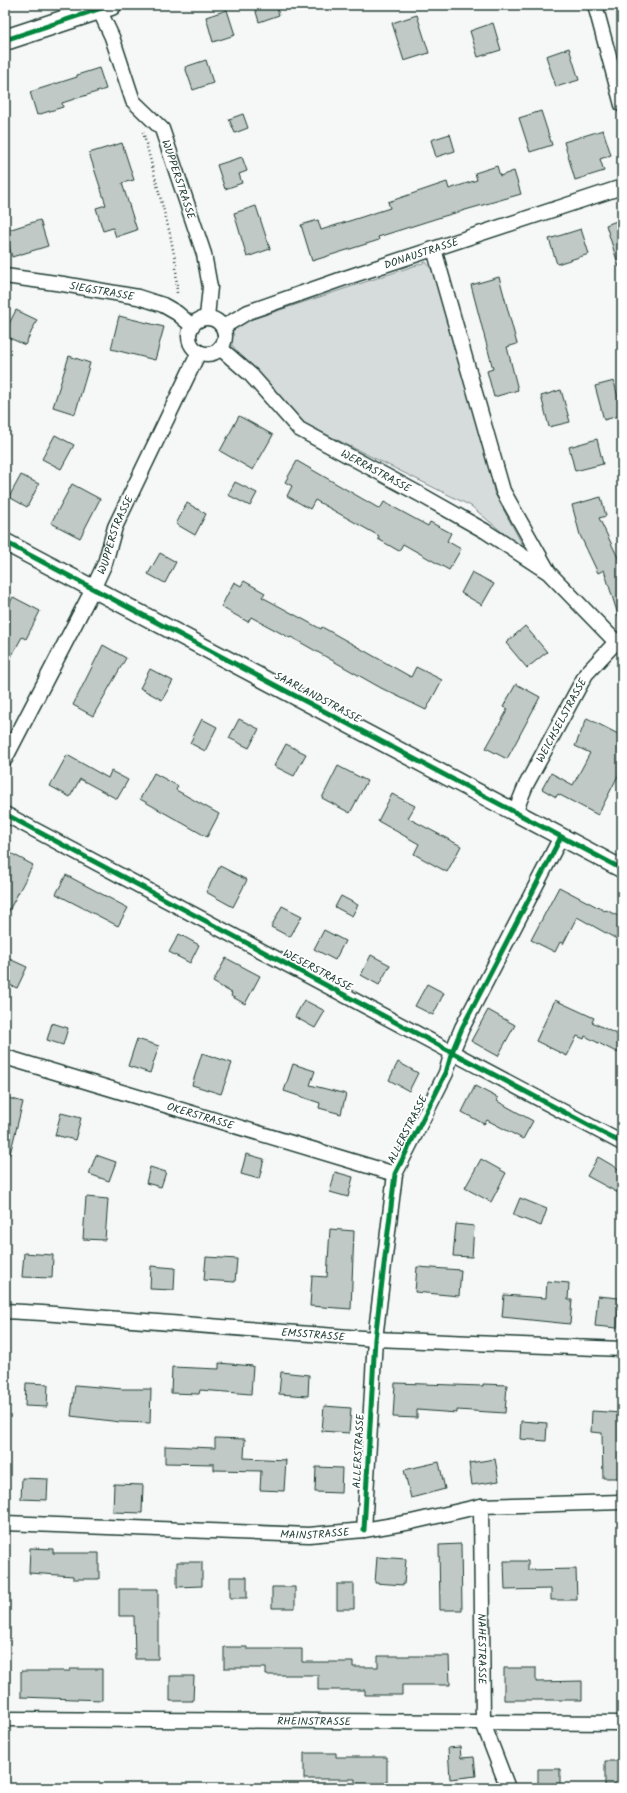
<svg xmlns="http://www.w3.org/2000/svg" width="627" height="1793" viewBox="0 0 627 1793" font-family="Kalam,sans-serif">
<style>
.green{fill:#d6dcdb;stroke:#7a8c88}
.building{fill:#c0c9c6;stroke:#1f3d34}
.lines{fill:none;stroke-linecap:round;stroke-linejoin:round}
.minor-casing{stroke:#1f3d34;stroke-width:17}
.tertiary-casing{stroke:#1f3d34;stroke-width:20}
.secondary-casing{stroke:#1f3d34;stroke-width:23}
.path{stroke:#1f3d34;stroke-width:2.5;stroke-dasharray:1 3;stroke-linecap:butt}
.minor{stroke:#fff;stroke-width:14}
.tertiary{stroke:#fff;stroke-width:17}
.secondary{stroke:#fff;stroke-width:20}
.cycleway-casing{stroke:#fff;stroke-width:8}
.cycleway{stroke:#00873e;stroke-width:5}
.labels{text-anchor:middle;stroke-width:3.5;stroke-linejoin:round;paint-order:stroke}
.street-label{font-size:11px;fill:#1f3d34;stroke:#fff}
</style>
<rect width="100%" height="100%" fill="#f6f7f7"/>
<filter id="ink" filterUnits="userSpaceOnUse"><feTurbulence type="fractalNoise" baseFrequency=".025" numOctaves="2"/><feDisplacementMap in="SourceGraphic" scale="8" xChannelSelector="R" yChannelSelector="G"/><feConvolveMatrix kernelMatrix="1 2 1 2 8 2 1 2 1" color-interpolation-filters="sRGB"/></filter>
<g filter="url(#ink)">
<path class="green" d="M 426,262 L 435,274 L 483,438 L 494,492 L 527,553 L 471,506 L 299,421 L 264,385 L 228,340 L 228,327 Z"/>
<path class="building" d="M 254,5 L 276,5 L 279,15 L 259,22 Z
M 227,10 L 235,35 L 213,42 L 206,17 Z
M 417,15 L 429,53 L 404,61 L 392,23 Z
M 493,23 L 501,50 L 478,57 L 470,31 Z
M 569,48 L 579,80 L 556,87 L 546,56 Z
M 206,60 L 213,83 L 193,90 L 185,67 Z
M 99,68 L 106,89 L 62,103 L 63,107 L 37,115 L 30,92 L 77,77 L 77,75 Z
M 541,111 L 552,145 L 530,152 L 519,118 Z
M 243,114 L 248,128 L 235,133 L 229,119 Z
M 603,130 L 611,155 L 600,159 L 604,171 L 575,180 L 564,142 Z
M 450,134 L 455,151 L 436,157 L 431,140 Z
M 122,143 L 134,180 L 122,183 L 137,230 L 116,237 L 113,228 L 103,231 L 96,208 L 106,205 L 89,153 Z
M 242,157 L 247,171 L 239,174 L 242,183 L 225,189 L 217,165 Z
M 497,166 L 500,176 L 514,171 L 521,194 L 441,217 L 378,237 L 379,240 L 312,261 L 301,225 L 318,220 L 321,230 L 390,208 L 388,202 L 432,187 L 447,182 L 449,189 L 477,180 L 475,173 Z
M 256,206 L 270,249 L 247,257 L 234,213 Z
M 622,219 L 622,267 L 619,267 L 606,225 Z
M 40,220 L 48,246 L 12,257 L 5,231 Z
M 581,229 L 589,254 L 557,264 L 549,239 Z
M 499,277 L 517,344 L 507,347 L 518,390 L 494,397 L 487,371 L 493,369 L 471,285 Z
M 16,310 L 37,320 L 25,345 L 5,336 L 5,332 Z
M 119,316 L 164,327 L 155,360 L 111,349 Z
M 69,356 L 90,363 L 75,414 L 53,407 Z
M 614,381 L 622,415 L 604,420 L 595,386 Z
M 561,390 L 570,422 L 549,427 L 541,396 Z
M 239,416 L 273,435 L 253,470 L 220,451 Z
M 55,435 L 74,445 L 61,469 L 42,459 Z
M 597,439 L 603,464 L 575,471 L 569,447 Z
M 297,461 L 380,509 L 384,502 L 428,526 L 430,522 L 451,533 L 447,541 L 461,549 L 449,570 L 403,544 L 399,551 L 378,539 L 379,536 L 315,500 L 310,509 L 287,496 L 292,486 L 285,482 Z
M 21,475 L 39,484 L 27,507 L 9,497 Z
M 235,482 L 257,493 L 250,506 L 228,495 Z
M 72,484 L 100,499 L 80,538 L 51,523 Z
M 601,497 L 606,516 L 599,518 L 622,566 L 622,618 L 619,618 L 604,570 L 598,573 L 580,535 L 572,505 Z
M 187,503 L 206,514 L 195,535 L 176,524 Z
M 160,553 L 176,562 L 165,583 L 148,574 Z
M 472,572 L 494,584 L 482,605 L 461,593 Z
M 244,581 L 265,593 L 262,597 L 321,629 L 322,627 L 411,677 L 416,667 L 442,680 L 426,710 L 381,688 L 291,637 L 290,638 L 251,617 L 248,622 L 221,607 L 234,582 L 241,586 Z
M 13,597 L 40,611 L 26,639 L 22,637 L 5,668 L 5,631 L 10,622 L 5,619 L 5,612 Z
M 525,626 L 547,652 L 527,668 L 506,643 Z
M 103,645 L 126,658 L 93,716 L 73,705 Z
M 150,669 L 173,681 L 162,700 L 140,688 Z
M 516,684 L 540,697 L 507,759 L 486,748 L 508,709 L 503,707 Z
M 587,718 L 622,736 L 622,768 L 598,815 L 558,794 L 556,797 L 542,789 L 551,773 L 573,785 L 590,753 L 575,746 Z
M 202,719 L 217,727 L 205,751 L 190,743 Z
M 239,719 L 259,729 L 249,748 L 229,738 Z
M 286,744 L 306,754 L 294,776 L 274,766 Z
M 67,755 L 108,778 L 111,771 L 128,780 L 117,799 L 80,779 L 70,797 L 50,786 Z
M 338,766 L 367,781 L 350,813 L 322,798 Z
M 154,773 L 178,786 L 176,790 L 219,814 L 207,837 L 140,799 Z
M 392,794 L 415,806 L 408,818 L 461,846 L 447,872 L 414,854 L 419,844 L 378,821 Z
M 5,850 L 33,865 L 5,918 Z
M 220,866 L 247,880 L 233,907 L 206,892 Z
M 66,875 L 128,908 L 118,926 L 56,894 Z
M 559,887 L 605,911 L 606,910 L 622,918 L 622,942 L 577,917 L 563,944 L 560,942 L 555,952 L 531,940 Z
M 341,896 L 358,905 L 352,916 L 335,907 Z
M 282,906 L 302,916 L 290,937 L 271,927 Z
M 324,930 L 345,941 L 335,960 L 314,949 Z
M 179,934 L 199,945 L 190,963 L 169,952 Z
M 371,955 L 390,965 L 379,985 L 361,975 Z
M 5,957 L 27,967 L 17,988 L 5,983 Z
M 226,958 L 260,976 L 245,1004 L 231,996 L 232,993 L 213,982 Z
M 427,984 L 444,993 L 433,1015 L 415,1006 Z
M 304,1000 L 325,1011 L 315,1028 L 295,1017 Z
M 555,1000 L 594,1018 L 592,1022 L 622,1037 L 622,1045 L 618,1053 L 585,1036 L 584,1039 L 577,1036 L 567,1056 L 536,1041 Z
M 488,1010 L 515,1025 L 498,1056 L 471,1041 Z
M 52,1023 L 68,1028 L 63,1045 L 47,1040 Z
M 137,1039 L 159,1046 L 150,1073 L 128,1066 Z
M 202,1053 L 232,1063 L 221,1094 L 192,1085 Z
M 398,1062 L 418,1073 L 409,1091 L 389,1080 Z
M 293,1064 L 315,1071 L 310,1085 L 346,1094 L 341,1114 L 319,1108 L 320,1103 L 284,1091 Z
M 475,1086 L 498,1098 L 497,1101 L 533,1121 L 523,1139 L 487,1120 L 484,1124 L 462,1112 Z
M 5,1097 L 23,1102 L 10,1154 L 5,1154 Z
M 61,1113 L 81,1118 L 75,1140 L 55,1135 Z
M 246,1154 L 264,1159 L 259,1179 L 241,1174 Z
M 96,1155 L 116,1162 L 109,1181 L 89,1174 Z
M 598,1157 L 622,1171 L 622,1195 L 587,1176 Z
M 481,1159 L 506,1173 L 491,1202 L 465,1188 Z
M 150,1167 L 166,1172 L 161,1187 L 146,1183 Z
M 335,1172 L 353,1177 L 348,1197 L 330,1192 Z
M 86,1197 L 108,1199 L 105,1240 L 83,1239 Z
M 520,1198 L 547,1209 L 541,1226 L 513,1215 Z
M 456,1224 L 474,1226 L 472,1257 L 453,1256 Z
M 330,1229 L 354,1231 L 351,1309 L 310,1306 L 312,1276 L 327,1277 Z
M 24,1253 L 53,1255 L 52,1278 L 22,1277 Z
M 206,1257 L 237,1259 L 235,1282 L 204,1280 Z
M 151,1266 L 175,1268 L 174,1290 L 150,1289 Z
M 417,1267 L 461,1270 L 459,1296 L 415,1292 Z
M 547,1281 L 569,1283 L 568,1300 L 572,1300 L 570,1324 L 502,1317 L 504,1295 L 546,1298 Z
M 598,1296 L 619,1298 L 617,1328 L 595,1326 Z
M 219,1363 L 253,1366 L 251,1394 L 200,1390 L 199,1394 L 171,1393 L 172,1367 L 219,1369 Z
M 281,1372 L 309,1375 L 308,1396 L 279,1394 Z
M 26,1383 L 48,1384 L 47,1407 L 25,1406 Z
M 395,1383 L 483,1386 L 483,1384 L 507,1385 L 505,1413 L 457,1410 L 457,1413 L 417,1410 L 417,1418 L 393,1417 Z
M 75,1385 L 122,1389 L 151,1389 L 150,1423 L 120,1422 L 71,1416 Z
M 324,1406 L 351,1408 L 349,1433 L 322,1431 Z
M 592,1411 L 622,1413 L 622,1478 L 603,1478 L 602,1433 L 591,1432 Z
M 521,1421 L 547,1423 L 546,1441 L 520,1439 Z
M 215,1438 L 245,1439 L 244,1458 L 286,1460 L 284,1491 L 260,1490 L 261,1471 L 214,1470 L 214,1464 L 165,1463 L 165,1446 L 215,1448 Z
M 495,1459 L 499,1481 L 472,1485 L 469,1463 Z
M 439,1462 L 445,1489 L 411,1498 L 404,1470 Z
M 316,1467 L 342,1468 L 341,1493 L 315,1492 Z
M 22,1478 L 48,1479 L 47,1500 L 21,1499 Z
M 114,1484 L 143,1485 L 142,1513 L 113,1512 Z
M 461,1544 L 462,1610 L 440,1610 L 439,1545 Z
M 30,1548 L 53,1549 L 53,1553 L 99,1553 L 99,1579 L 73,1579 L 73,1576 L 29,1573 Z
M 377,1557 L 406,1559 L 404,1585 L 375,1583 Z
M 504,1561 L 528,1561 L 528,1570 L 576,1569 L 577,1600 L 551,1600 L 551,1589 L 505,1590 Z
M 177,1562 L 202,1562 L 202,1586 L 177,1587 Z
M 230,1577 L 247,1577 L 247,1598 L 230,1598 Z
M 337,1584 L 354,1584 L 354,1609 L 337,1609 Z
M 272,1587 L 295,1587 L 295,1608 L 272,1608 Z
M 119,1589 L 158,1589 L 158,1659 L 135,1659 L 134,1616 L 119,1616 Z
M 224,1647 L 247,1647 L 247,1649 L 302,1649 L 302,1662 L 353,1662 L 353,1667 L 378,1667 L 378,1656 L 449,1656 L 450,1685 L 402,1685 L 402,1695 L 365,1695 L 365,1690 L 318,1690 L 318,1675 L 266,1675 L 266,1668 L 224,1668 Z
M 504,1668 L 536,1668 L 536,1682 L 582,1681 L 582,1700 L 504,1700 Z
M 70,1669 L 102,1669 L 102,1700 L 21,1697 L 21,1671 L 70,1671 Z
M 170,1676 L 194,1676 L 193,1701 L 170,1701 Z
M 460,1747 L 461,1758 L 474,1757 L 476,1776 L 450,1779 L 448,1748 Z
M 304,1753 L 336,1753 L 336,1757 L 387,1757 L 387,1788 L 355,1788 L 355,1779 L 304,1779 Z
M 605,1761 L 622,1761 L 622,1788 L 605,1788 Z
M 538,1769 L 560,1769 L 560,1788 L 538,1788 Z"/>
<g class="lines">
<g class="minor-casing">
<g id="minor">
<path id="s1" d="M 97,5 L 112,37 L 133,101 L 162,129 L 204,254 L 210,287 L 207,317"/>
<path d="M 595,5 L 622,105"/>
<path d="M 434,249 L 503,491 L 548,571"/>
<path id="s2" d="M 5,276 L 63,284 L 138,297 L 163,305 L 177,313 L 191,325"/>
<circle cx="207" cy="336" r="18"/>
<path id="s3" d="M 223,327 L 248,312 L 345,278 L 622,187"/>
<path id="s4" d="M 220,348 L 251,375 L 299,429 L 423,496 L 485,531 L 549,573 L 616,642"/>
<path id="s5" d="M 5,759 L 93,589 L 105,563 L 115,527 L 199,352"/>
<path id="s6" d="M 515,812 L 526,785 L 586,674 L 616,642 L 622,639"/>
<path d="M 5,814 L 622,1143"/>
<path id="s7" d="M 5,1057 L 395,1174"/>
<path id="s8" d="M 5,1311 L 42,1313 L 375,1339 L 622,1349"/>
<path id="s9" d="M 481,1506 L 483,1723 L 508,1788"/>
<path id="s10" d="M 5,1523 L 309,1535 L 364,1530 L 411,1522 L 481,1506 L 622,1502"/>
<path d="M 364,1530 L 375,1339 L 395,1174 L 446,1073 L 452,1052 L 462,1028 L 561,837"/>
<path id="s11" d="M 5,1719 L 622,1723"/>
</g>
</g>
<g class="tertiary-casing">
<path id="tertiary" d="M 5,542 L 622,869"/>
</g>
<g class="secondary-casing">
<path id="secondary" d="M 5,40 L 111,5"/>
</g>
<path class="path" d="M 143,132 L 170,234 L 176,265 L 177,295"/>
<use href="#minor" class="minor"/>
<use href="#tertiary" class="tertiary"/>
<use href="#secondary" class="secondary"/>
<g class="cycleway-casing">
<path id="cycleway" d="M 5,40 L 111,5
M 5,542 L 622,869
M 5,814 L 622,1143
M 364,1530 L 375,1339 L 395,1174 L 446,1073 L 452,1052 L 462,1028 L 561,837"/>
</g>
<use href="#cycleway" class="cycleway"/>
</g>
</g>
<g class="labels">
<g class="street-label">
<text dy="4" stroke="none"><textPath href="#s1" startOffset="196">WUPPERSTRASSE</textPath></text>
<text dy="4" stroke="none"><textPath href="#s3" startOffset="212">DONAUSTRASSE</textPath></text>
<text dy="4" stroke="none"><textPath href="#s2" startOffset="98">SIEGSTRASSE</textPath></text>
<text dy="4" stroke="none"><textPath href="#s4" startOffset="201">WERRASTRASSE</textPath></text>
<text dy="4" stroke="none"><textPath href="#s5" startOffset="250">WUPPERSTRASSE</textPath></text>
<text transform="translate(318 697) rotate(28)" y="4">SAARLANDSTRASSE</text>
<text dy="4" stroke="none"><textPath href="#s6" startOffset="103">WEICHSELSTRASSE</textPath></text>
<text transform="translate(318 970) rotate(28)" y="4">WESERSTRASSE</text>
<text dy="4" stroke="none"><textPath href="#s7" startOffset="204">OKERSTRASSE</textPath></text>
<text transform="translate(407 1129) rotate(-63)" y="4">ALLERSTRASSE</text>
<text dy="4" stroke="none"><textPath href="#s8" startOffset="309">EMSSTRASSE</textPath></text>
<text transform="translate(358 1451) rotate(-87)" y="4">ALLERSTRASSE</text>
<text dy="4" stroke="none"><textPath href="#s10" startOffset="310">MAINSTRASSE</textPath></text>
<text dy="4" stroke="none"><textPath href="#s9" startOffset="143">NAHESTRASSE</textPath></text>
<text dy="4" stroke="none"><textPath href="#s11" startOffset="309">RHEINSTRASSE</textPath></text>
</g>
</g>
<rect width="627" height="1793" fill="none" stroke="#fff" stroke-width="20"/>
<rect x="10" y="10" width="607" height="1773" fill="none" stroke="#1f3d34" stroke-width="1.5" filter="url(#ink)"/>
</svg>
